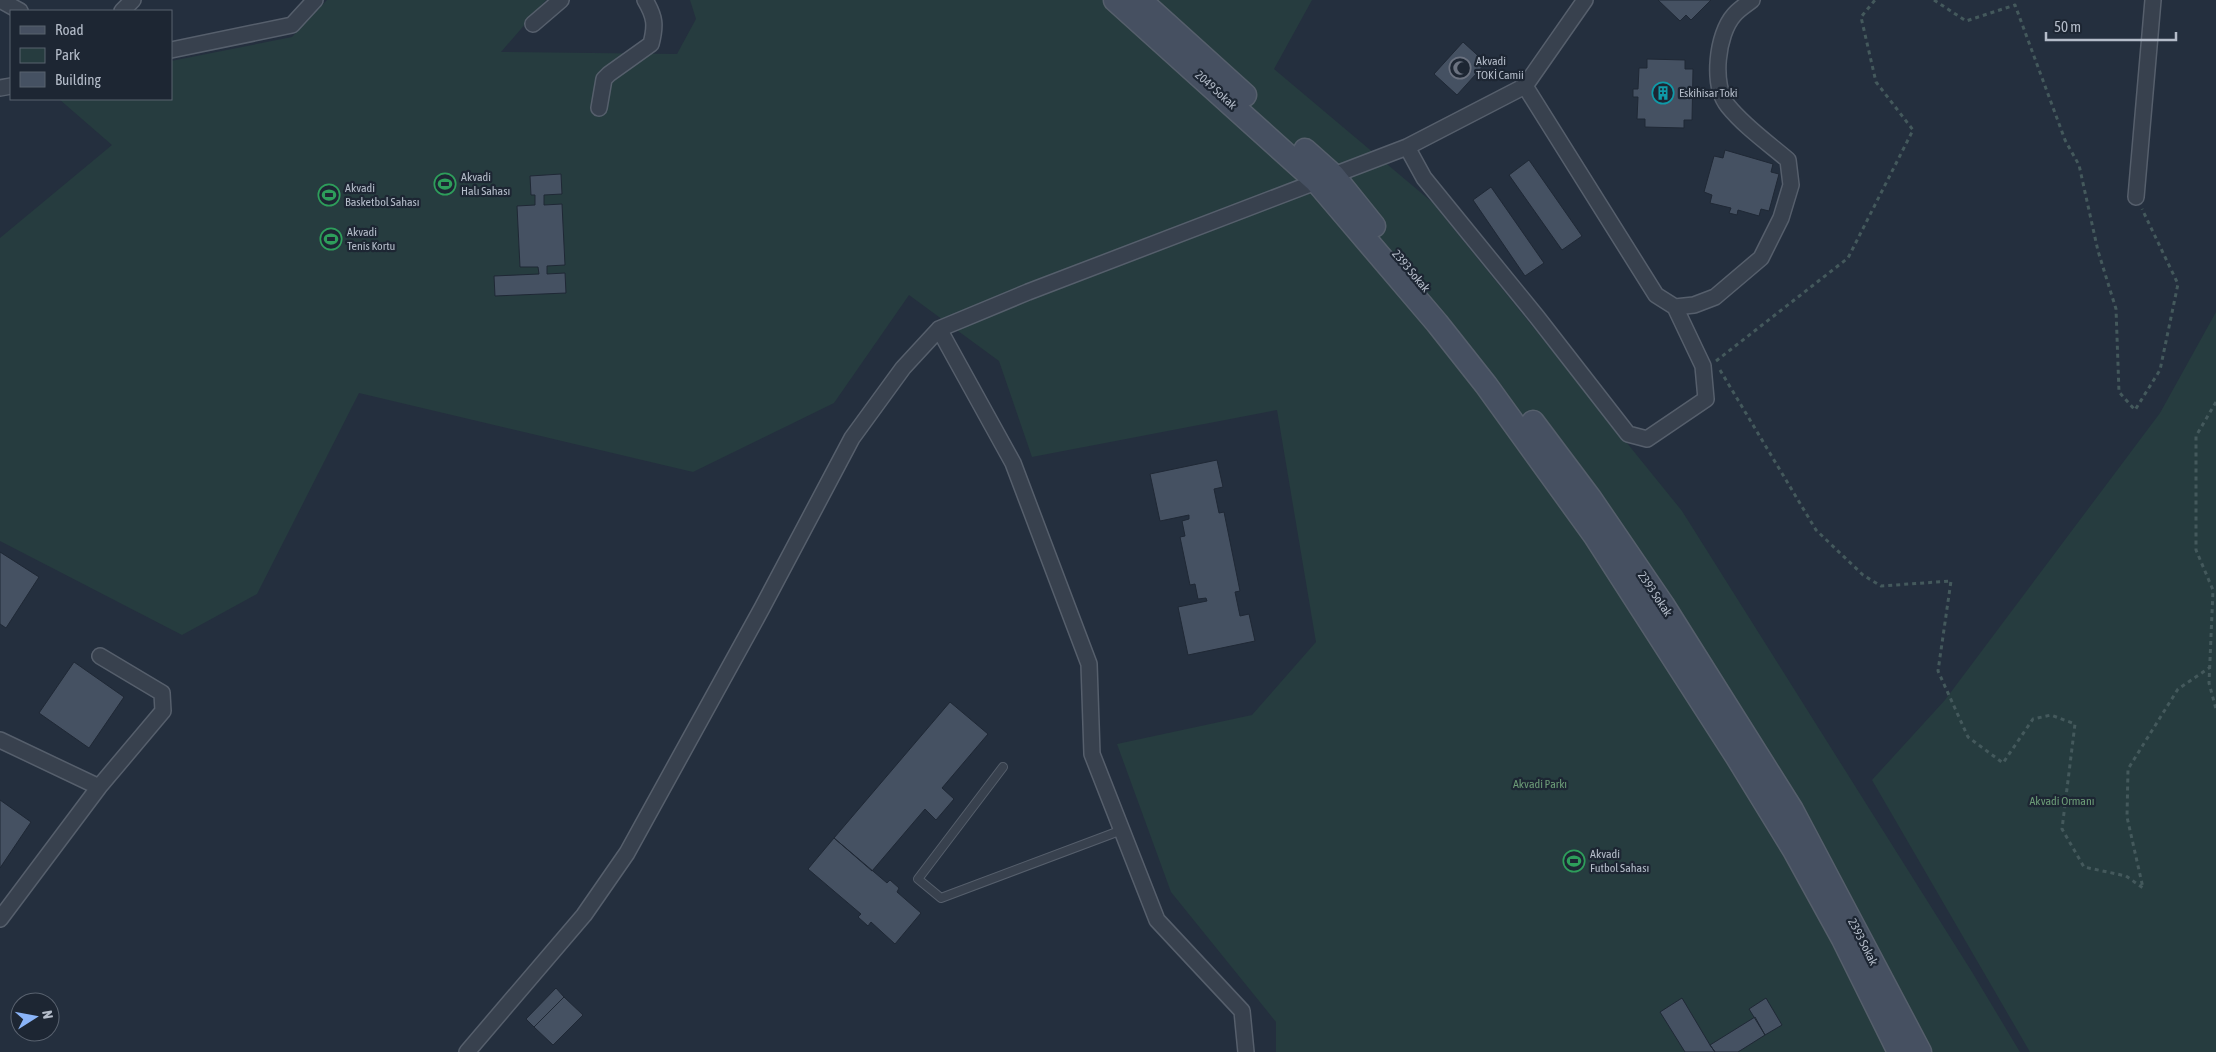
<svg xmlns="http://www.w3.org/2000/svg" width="2216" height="1052" viewBox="0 0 2216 1052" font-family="'Asap Condensed',sans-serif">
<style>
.green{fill:#263c3f}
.building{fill:#455162;stroke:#1f2835}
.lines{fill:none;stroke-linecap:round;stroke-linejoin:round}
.lane-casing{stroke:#565f6c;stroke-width:10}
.street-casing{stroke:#565f6c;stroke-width:18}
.secondary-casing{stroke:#565f6c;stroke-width:25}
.path{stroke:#44595c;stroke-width:3;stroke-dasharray:4 4;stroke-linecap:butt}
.lane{stroke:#38414e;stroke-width:8}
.street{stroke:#38414e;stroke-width:15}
.secondary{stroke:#465061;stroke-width:22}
.labels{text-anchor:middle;stroke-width:4.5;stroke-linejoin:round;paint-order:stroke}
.poi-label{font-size:12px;fill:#b4bcc9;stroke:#1d2633;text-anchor:start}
.street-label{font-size:12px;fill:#b4bcc9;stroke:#1d2633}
.park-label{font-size:12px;fill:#6b9a76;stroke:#1d2633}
</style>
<rect width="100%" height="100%" fill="#242f3e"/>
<path class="green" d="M 327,0 L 546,0 L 501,52 L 677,54 L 696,19 L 690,0 L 1312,0 L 1274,69 L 1432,202 L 1682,511 L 1972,972 L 2020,1052 L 1276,1052 L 1276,1022 L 1171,892 L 1117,744 L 1252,715 L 1316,642 L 1277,410 L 1032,457 L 999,361 L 909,295 L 834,403 L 693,472 L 359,393 L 257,594 L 182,635 L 0,541 L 0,238 L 112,145 L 59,99 L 171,99 L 171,61 L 292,37 Z
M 2216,312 L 2216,1052 L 2030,1052 L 1872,780 L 1945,700 L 2160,413 Z"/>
<path class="building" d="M 1658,0 L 1711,0 L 1691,20 L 1686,15 L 1680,21 Z
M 1463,42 L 1486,63 L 1457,95 L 1434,74 Z
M 1647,59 L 1685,60 L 1685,69 L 1693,69 L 1692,120 L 1684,120 L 1684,128 L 1645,127 L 1645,119 L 1637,119 L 1638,97 L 1633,97 L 1633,89 L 1638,89 L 1639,68 L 1647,68 Z
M 1725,150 L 1773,164 L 1771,172 L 1779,174 L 1769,211 L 1761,209 L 1759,216 L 1738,210 L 1737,215 L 1729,213 L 1731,208 L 1710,203 L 1712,195 L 1704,192 L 1714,156 L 1723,158 Z
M 1529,160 L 1582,236 L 1562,250 L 1509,175 Z
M 561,174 L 562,194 L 544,195 L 544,205 L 562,204 L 565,265 L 547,266 L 547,274 L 565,273 L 566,293 L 495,296 L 494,276 L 539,274 L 538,267 L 520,267 L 517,206 L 535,205 L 535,195 L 531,195 L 530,176 Z
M 1491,187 L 1544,263 L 1525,276 L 1473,200 Z
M 1217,460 L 1223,487 L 1214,489 L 1219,513 L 1224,512 L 1240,591 L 1235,592 L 1240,616 L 1249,614 L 1255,641 L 1188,655 L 1178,607 L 1207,601 L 1206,598 L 1198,599 L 1195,584 L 1190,585 L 1180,537 L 1185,536 L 1182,521 L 1189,519 L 1189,515 L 1160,521 L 1150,474 Z
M 0,552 L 39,577 L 6,628 L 0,624 Z
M 74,662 L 124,697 L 89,748 L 39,713 Z
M 950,702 L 988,734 L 942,788 L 954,799 L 936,820 L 925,809 L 872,871 L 834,838 Z
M 0,800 L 31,822 L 0,868 Z
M 834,838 L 887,883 L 890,880 L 899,888 L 897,892 L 921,913 L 895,944 L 871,922 L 868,926 L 858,917 L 861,914 L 808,869 Z
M 556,988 L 564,997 L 534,1027 L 526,1019 Z
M 564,997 L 583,1015 L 553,1045 L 534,1027 Z
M 1682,998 L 1710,1045 L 1715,1052 L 1685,1052 L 1660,1012 Z
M 1766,998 L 1782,1025 L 1765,1035 L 1749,1009 Z
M 1755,1017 L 1765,1035 L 1738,1052 L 1715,1052 L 1710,1045 Z"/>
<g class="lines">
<g class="lane-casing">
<path id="lane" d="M 1003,767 L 918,879 L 941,898 L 1122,830"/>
</g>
<g class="street-casing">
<path id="street" d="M 0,0 L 20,11
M 122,11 L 133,0
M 533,24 L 561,0
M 171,50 L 292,25 L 315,0
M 1525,86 L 1656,295 L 1675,307 L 1694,305 L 1715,297 L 1761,258 L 1781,218 L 1791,185 L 1788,160 C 1768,143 1745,127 1728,106 C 1711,85 1717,34 1734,15 C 1739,9 1746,5 1752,0
M 0,88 L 11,86
M 599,108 L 604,79 L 609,74 L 651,44 C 656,25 655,17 645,0
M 1407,147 L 1424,178 L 1537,317 L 1628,434 L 1647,439 L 1706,399 L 1703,366 L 1675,307
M 2136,197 L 2153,0
M 939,329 L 1013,463 L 1089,664 L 1092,754 L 1157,920 L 1242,1011 L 1246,1052
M 0,740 L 99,787
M 0,919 L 99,787 L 163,711 L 162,693 L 100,656
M 467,1052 L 584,915 L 627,853 L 762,608 L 852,438 L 903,368 L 939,329 L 1028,292 L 1407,147 L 1525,86 L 1585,0"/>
</g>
<g class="secondary-casing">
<path id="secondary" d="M 1115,0 L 1316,181 L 1437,323 L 1486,385 L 1595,536 L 1737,757 L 1794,850 L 1843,939 L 1899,1052
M 1140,0 L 1245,95
M 1305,150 L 1333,175 L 1374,226
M 1533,422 L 1590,498 L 1663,605 L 1792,810 L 1920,1052"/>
</g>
<path class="path" d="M 1934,0 L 1966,21 L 2015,5 L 2065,140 L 2079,165 L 2098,251 L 2116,309 L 2119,392 L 2135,410 L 2160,370 L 2178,284 L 2142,209
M 1716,361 L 1848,258 L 1913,130 L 1876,82 L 1861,17 L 1875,0
M 1720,370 L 1816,530 L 1863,575 L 1881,586 L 1951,581 L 1938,671 L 1968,737 L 2003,763 L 2033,719 L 2051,715 L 2075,724 L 2062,829 L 2084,867 L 2126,876 L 2143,888 L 2127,817 L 2128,769 L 2178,689 L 2209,668
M 2216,402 L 2196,436 L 2196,550 L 2213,590 L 2209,683 L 2216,709"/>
<use href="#lane" class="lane"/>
<use href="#street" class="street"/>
<use href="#secondary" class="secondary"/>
</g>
<defs>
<g id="mosque-ring" transform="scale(1.125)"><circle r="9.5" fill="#1d2633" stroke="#6b7280" stroke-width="1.5"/><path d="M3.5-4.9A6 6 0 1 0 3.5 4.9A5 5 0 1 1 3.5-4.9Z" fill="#6b7280"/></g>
<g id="building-ring" transform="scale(1.125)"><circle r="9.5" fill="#1d2633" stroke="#0f9aa8" stroke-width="1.5"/><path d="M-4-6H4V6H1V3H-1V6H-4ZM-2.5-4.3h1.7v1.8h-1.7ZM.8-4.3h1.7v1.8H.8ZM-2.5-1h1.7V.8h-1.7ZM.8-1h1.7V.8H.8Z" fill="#0f9aa8"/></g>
<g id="stadium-ring" transform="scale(1.125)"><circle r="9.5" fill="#1d2633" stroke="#2e9e5b" stroke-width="1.5"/><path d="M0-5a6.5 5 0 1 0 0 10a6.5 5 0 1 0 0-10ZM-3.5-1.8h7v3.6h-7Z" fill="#2e9e5b"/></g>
</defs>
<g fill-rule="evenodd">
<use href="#mosque-ring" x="1460" y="68"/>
<use href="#building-ring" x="1663" y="93"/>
<use href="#stadium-ring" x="445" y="184"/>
<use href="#stadium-ring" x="329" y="195"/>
<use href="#stadium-ring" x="331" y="239"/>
<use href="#stadium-ring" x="1574" y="861"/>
</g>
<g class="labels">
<g class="poi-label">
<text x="1476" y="65">Akvadi<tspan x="1476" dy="14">TOKİ Camii</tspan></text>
<text x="1679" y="97">Eskihisar Toki</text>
<text x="461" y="181">Akvadi<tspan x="461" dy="14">Halı Sahası</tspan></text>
<text x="345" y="192">Akvadi<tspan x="345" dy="14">Basketbol Sahası</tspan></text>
<text x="347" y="236">Akvadi<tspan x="347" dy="14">Tenis Kortu</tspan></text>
<text x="1590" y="858">Akvadi<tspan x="1590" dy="14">Futbol Sahası</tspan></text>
</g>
<g class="street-label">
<text transform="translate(1216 90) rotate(42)" y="4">2049 Sokak</text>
<text transform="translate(1411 271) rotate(50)" y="4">2393 Sokak</text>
<text transform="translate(1655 594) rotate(56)" y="4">2393 Sokak</text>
<text transform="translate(1863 942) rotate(63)" y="4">2393 Sokak</text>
</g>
<g class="park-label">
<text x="1540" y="788">Akvadi Parkı</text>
<text x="2062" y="805">Akvadi Ormanı</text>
</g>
</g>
<rect x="10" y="10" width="162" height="90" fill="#1d2633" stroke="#59626f"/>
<rect x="20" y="26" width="25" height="8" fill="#465061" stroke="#59626f"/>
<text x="55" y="35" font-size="15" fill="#b4bcc9">Road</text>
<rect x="20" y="48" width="25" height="15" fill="#263c3f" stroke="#59626f"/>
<text x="55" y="60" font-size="15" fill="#b4bcc9">Park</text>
<rect x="20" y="72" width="25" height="15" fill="#455162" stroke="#59626f"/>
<text x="55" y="85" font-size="15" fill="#b4bcc9">Building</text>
<g transform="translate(35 1017) rotate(79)"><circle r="24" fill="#1d2633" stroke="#59626f"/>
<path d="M0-4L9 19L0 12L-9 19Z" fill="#8ab4f8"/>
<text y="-8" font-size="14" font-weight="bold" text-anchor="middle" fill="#b4bcc9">N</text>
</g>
<path d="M2046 32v8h130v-8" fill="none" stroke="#b4bcc9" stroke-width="2.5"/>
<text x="2054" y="32" font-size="15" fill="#b4bcc9" stroke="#1d2633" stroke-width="4" paint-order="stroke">50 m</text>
</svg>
